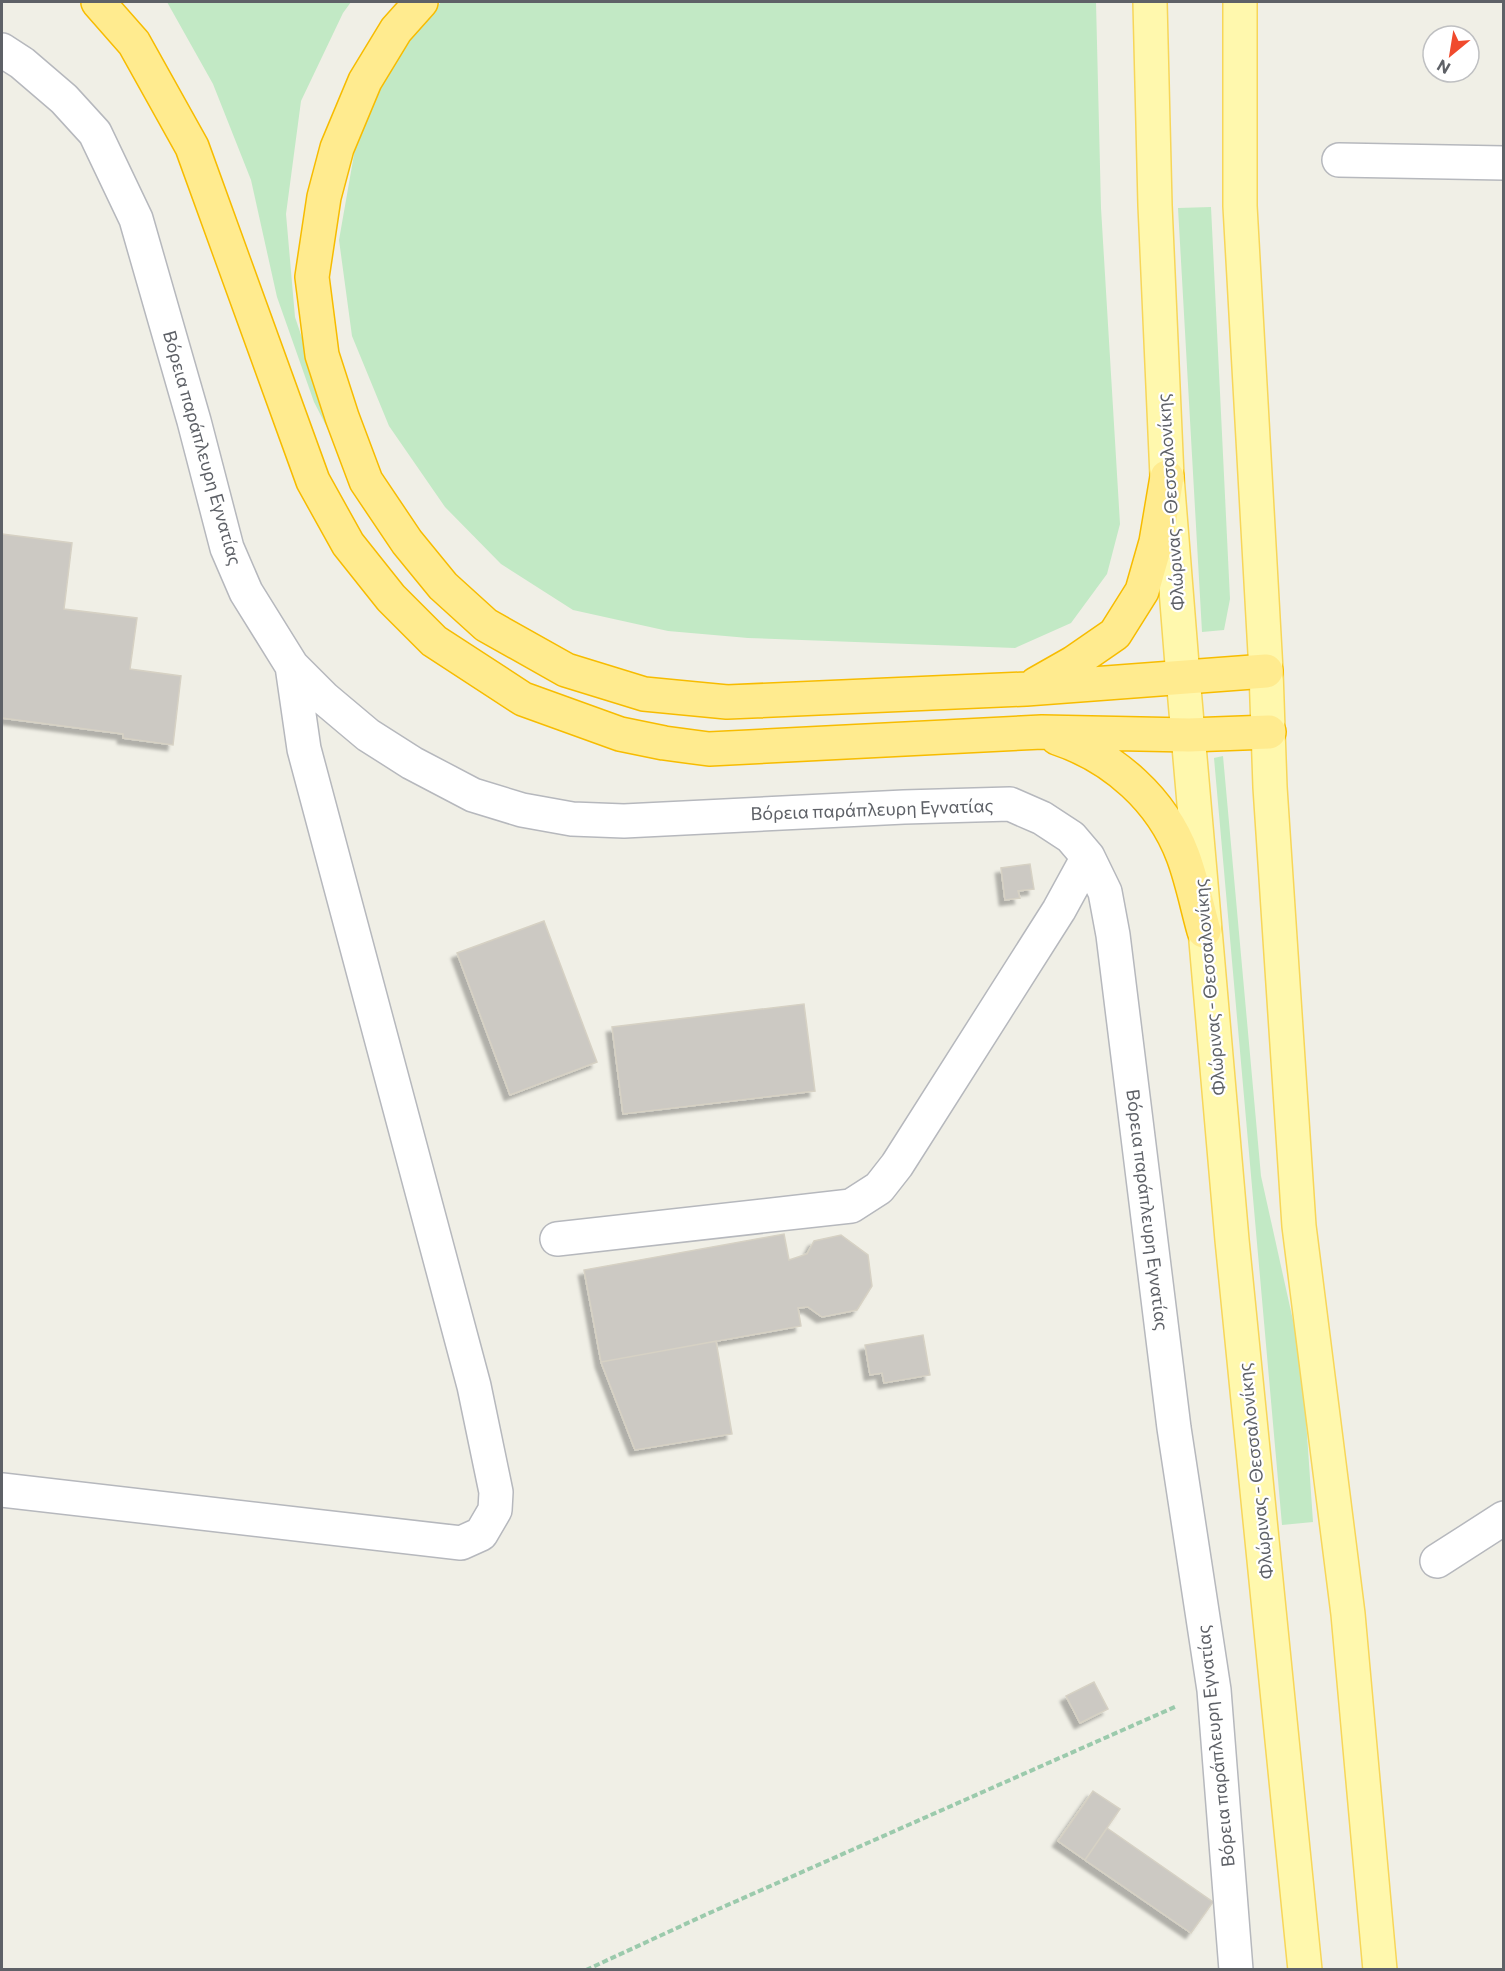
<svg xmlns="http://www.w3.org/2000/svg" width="1505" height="1971" viewBox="0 0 1505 1971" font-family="Commissioner,sans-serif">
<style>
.green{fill:#c2e9c5}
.building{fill:#ccc9c3;stroke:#d6d1c4;stroke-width:1.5;filter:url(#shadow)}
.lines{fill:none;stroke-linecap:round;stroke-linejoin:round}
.minor-casing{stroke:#b6b8bd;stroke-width:36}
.major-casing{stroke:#f7d659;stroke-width:36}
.highway-casing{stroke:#f7bc00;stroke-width:36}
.path{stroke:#9bcaac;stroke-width:4;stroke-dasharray:6 3;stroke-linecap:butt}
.minor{stroke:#fff;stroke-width:33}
.major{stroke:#fff8ad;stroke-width:33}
.highway{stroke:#ffeb8f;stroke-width:33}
.labels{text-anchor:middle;stroke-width:4.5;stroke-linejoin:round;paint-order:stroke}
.street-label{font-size:18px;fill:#5e6167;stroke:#fff}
</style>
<defs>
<filter id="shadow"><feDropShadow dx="-5.5" dy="5.5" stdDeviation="1.5" flood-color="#0004"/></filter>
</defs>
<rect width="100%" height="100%" fill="#f0efe6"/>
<path class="green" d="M 167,2 L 351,2 L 343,13 L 301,101 L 286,214 L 295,317 L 342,457 L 314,402 L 277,297 L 251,180 L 213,84 Z
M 441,2 L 1096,2 L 1101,208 L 1120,524 L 1107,574 L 1071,623 L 1015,648 L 748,638 L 668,631 L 573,610 L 501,564 L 445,507 L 389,426 L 352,336 L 339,240 L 356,143 L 393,61 Z
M 1211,207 L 1230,599 L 1224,630 L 1202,632 L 1178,208 Z
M 1223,756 L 1261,1176 L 1302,1361 L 1313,1522 L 1282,1525 L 1214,758 Z"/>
<path class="building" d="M 2,534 L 72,543 L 64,609 L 137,618 L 130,669 L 181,676 L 173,745 L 123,738 L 123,734 L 2,718 Z
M 1030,864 L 1034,889 L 1018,891 L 1020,898 L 1005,900 L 1001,868 Z
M 544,921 L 597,1062 L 510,1095 L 457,953 Z
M 804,1004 L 815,1091 L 623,1114 L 612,1027 Z
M 784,1234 L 789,1260 L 807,1254 L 814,1241 L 841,1235 L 868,1255 L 872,1286 L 857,1310 L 822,1317 L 808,1307 L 798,1308 L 801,1326 L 601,1362 L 584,1270 Z
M 923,1335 L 930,1375 L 884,1383 L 882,1373 L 870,1375 L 865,1345 Z
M 716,1341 L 732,1434 L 635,1450 L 601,1362 Z
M 1094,1682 L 1108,1709 L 1080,1723 L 1066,1696 Z
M 1093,1791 L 1120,1809 L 1085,1860 L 1058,1841 Z
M 1107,1828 L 1213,1902 L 1191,1933 L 1085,1860 Z"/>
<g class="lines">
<g class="minor-casing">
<path id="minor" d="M 2,50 L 22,63 L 64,99 L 95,133 L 136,219 L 194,421 L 227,548 L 246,592 L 292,666 L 324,698 L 368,735 L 412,763 L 473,795 L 522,810 L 572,819 L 624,821 L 904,807 L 1010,804 L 1042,818 L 1071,837 L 1088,857 L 1105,892 L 1113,935 L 1174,1428 L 1214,1690 L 1236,1970
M 1339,160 L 1504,163
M 557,1239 L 851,1206 L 879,1188 L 897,1165 L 1059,910 L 1088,857
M 2,1490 L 461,1543 L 481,1534 L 495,1510 L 496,1492 L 474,1386 L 304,749 L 292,666
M 1437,1561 L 1504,1518"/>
</g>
<g class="major-casing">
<path id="major" d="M 1150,2 L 1155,205 L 1167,477 L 1183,677 L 1232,1240 L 1305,1970
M 1240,2 L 1240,206 L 1266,671 L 1270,787 L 1299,1226 L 1348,1614 L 1380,1970"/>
</g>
<g class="highway-casing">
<path id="highway" d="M 98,2 L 134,43 L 192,147 L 313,481 L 348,544 L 391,598 L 434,641 L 523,699 L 620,734 L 664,743 L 709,749 L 1042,732 L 1189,735 L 1269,732
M 421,2 L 396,30 L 365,81 L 337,148 L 324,197 L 312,277 L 322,355 L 342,417 L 366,481 L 407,542 L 443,586 L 486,625 L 566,670 L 644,694 L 727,702 L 1026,689 L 1266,671
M 1036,684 L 1073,663 L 1115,634 L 1142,591 L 1156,542 L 1167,477
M 1057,738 C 1114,757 1162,800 1183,856 C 1192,880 1197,906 1204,931"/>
</g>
<path class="path" d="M 586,1970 L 705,1915 L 1177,1706"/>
<use href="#minor" class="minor"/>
<use href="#major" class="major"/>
<use href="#highway" class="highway"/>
</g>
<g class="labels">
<g class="street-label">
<text transform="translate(202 448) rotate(74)" y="6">Βόρεια παράπλευρη Εγνατίας</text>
<text transform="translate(1171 502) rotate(-94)" y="6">Φλώρινας - Θεσσαλονίκης</text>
<text transform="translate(872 810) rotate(-2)" y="6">Βόρεια παράπλευρη Εγνατίας</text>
<text transform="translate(1210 987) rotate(-95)" y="6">Φλώρινας - Θεσσαλονίκης</text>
<text transform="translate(1147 1210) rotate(83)" y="6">Βόρεια παράπλευρη Εγνατίας</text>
<text transform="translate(1256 1471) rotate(-96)" y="6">Φλώρινας - Θεσσαλονίκης</text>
<text transform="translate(1216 1746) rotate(-96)" y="6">Βόρεια παράπλευρη Εγνατίας</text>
</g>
</g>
<rect width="1505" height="1971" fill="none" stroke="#5e6167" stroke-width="6"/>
<g transform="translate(1451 54) rotate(210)"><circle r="28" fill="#ffffff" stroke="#bfc0c2" stroke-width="1.5"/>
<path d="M0-4.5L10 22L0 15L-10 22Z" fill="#f04a2d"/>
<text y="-9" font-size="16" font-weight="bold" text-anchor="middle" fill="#5e6167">N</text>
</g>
</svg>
